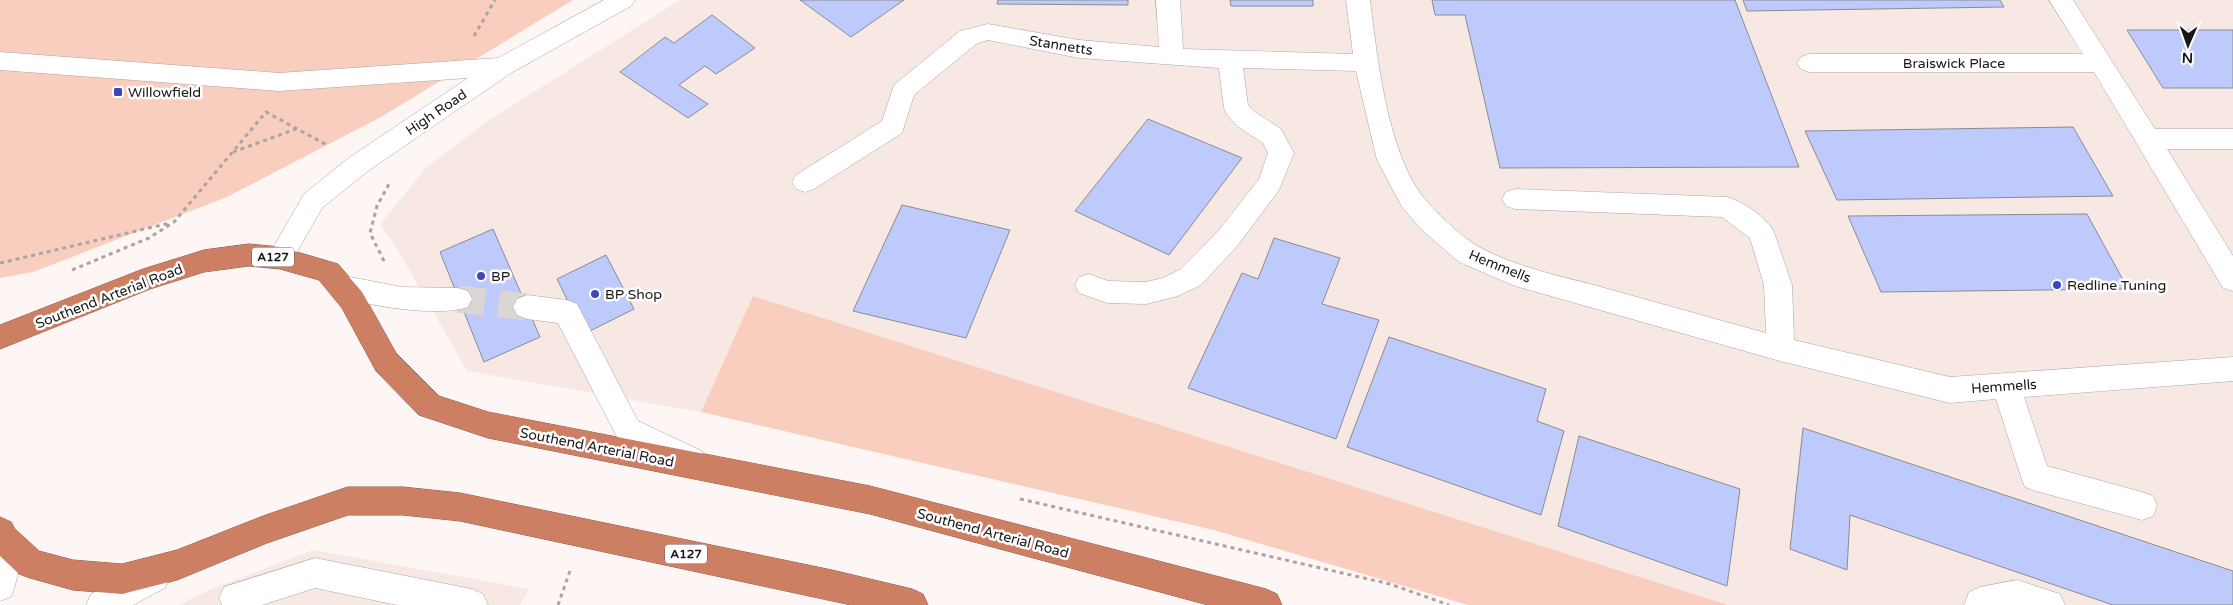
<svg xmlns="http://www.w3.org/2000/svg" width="2233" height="605" viewBox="0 0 2233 605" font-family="'Varela Round',sans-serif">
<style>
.built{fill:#f7e8e3}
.green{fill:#facebe}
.building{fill:#bec9fc;stroke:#8b8c91}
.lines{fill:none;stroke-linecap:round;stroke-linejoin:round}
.minor-tunnel{stroke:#dbd5d3;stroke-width:27;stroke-dasharray:27 14;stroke-linecap:butt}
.minor-casing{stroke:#aba5a3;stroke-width:1}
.highway-casing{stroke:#8e5b48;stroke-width:1}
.path{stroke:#aaa5a3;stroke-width:3;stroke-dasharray:4 4;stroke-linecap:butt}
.minor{fill:#fff;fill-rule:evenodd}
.highway{fill:#cd7f63;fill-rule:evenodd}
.poi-dot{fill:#4045b9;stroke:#fff;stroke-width:2}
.labels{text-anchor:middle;stroke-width:5;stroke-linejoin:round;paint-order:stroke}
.shield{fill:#fff;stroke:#5e5d5c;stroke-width:1}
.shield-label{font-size:12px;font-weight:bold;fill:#191716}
.street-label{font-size:14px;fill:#191716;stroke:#fff}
.poi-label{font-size:14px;fill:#191716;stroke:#fff;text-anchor:start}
</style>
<rect width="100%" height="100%" fill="#fdf6f4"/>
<path class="built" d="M 680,0 L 2233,0 L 2233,605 L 1728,605 L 753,296 L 701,412 L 467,371 L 395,245 L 380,224 L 425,169 L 483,124 Z
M 313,550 L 530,589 L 519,605 L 179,605 L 209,590 Z"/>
<path class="green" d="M 0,0 L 573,0 L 381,117 L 227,197 L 33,272 L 0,278 Z
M 753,296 L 1728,605 L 1468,605 L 1214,530 L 701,412 Z"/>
<path class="building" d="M 800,0 L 904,0 L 851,37 Z
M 998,0 L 1128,0 L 1128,5 L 997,4 Z
M 1230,0 L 1313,0 L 1313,6 L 1231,6 Z
M 1432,0 L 1735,0 L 1799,167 L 1500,168 L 1465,15 L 1435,15 Z
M 1743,0 L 2000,0 L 2004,7 L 1747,11 Z
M 712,15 L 755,48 L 716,74 L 705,66 L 679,85 L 708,104 L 688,118 L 620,72 L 665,37 L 674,43 Z
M 2127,30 L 2233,30 L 2233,88 L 2163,88 Z
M 1148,119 L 1242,158 L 1169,255 L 1075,211 Z
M 2073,127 L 2113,196 L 1837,200 L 1805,131 Z
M 902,205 L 1010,230 L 966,338 L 853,311 Z
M 2087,214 L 2128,289 L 1881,292 L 1848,216 Z
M 493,229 L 540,337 L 484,362 L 440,252 Z
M 1274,238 L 1340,258 L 1322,304 L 1379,320 L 1336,439 L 1188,388 L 1242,273 L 1258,279 Z
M 606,255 L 634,309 L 584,334 L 557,279 Z
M 1389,337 L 1546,389 L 1537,421 L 1564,431 L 1541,515 L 1347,447 Z
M 1803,428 L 2233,571 L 2233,605 L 2113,605 L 1850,515 L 1847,570 L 1790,549 Z
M 1579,436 L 1740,489 L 1727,586 L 1558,526 Z"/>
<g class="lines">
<path class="minor-tunnel" d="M 458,299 L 527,307"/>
<g class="minor-casing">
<path id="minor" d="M 604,0 L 635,0 L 631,6 L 511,73 L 368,171 L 322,208 L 289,266 L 280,269 L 271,266 L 267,258 L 304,194 L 350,157 L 468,78 L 279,91 L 0,70 L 0,52 L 279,73 L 498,58 Z
M 1156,0 L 1180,0 L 1183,49 L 1353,54 L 1346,0 L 1370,0 C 1377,57 1387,146 1420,193 C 1432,209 1461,237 1479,247 C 1514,266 1555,275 1594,285 C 1651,301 1708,317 1766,333 L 1764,285 L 1750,238 L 1722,217 L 1515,209 L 1506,206 L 1502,199 L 1506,192 L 1515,189 L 1727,197 C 1743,202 1767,217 1774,232 L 1792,285 L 1794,340 L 1950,377 L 2233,357 L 2233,381 L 2024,397 L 2047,466 L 2142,492 L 2153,496 L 2157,506 L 2153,516 L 2142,520 L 2036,491 L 2025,487 L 2021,477 L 1996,399 L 1950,403 L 1780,361 L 1515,286 L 1459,262 L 1422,230 L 1402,207 L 1377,160 L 1356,71 L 1243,68 L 1248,105 L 1255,112 L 1281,129 L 1294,153 L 1279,190 L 1237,246 L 1201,285 L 1178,296 L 1146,304 L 1107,303 L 1079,293 L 1075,285 L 1079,277 L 1089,274 L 1108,281 L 1146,282 L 1163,278 L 1181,269 L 1219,230 L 1259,179 L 1268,153 L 1263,143 L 1237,126 L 1227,115 L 1224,108 L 1219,68 L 1079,58 L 988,40 L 976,44 L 914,95 L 902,133 L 814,189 L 805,192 L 796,189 L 792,182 L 796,175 L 882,121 L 894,85 L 960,31 L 988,24 L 1079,40 L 1159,47 Z
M 2049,0 L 2073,0 L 2155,129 L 2233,129 L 2233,149 L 2167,149 L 2233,256 L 2233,291 L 2223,288 L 2094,72 L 1809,72 L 1801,69 L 1797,63 L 1801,57 L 1809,54 L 2083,54 Z
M 340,275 L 402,287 L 458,288 L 468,291 L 472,299 L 468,307 C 436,318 363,305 330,294 L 326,286 L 330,278 Z
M 527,295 L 567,300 L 577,304 L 638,421 L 702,451 L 706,461 L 702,471 L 691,475 L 618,439 L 558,323 L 527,319 L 517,315 L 513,307 L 517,299 Z
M 4,524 L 15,529 C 23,547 19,578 11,597 L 0,601 L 0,526 Z
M 315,558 L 472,589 L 483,594 L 488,605 L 397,605 L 315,588 L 262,605 L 222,605 L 219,598 L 224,587 Z
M 154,562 L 165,566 L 170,577 L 165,588 L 133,605 L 86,605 L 91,594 Z
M 2017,580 L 2060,594 L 2065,605 L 1964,605 L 1969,592 L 1980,587 Z"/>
</g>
<g class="highway-casing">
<path id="highway" d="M 249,244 L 280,247 L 338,264 L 362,292 L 396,353 L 439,396 L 488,412 L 870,486 L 1266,589 L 1277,594 L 1282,605 L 1208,605 L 870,514 L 488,438 L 419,415 L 376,371 L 342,308 L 319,280 L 280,269 L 249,266 L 204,272 L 150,289 L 0,349 L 0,325 L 143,269 L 204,250 Z
M 348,487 L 403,487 L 460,493 L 832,570 L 912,589 L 923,594 L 928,605 L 851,605 L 460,521 L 403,515 L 348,515 L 267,543 L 177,580 L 122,594 L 73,590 L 30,578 L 19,574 L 0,556 L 0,517 L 11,522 L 15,529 L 39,551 L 73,560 L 122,564 L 177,550 L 263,516 Z"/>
</g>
<path class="path" d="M 474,36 L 495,0
M 233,152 L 296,129
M 384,261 L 370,233 L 377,206 L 389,184
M 0,263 L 170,223
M 72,270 L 149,238 L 174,222 L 266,112 L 327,145
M 1020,499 L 1390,584 L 1449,605
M 558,605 L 571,568"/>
<use href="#minor" class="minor"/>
<use href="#highway" class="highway"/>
</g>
<g class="poi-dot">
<rect x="113" y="87" width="10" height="10" rx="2.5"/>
<circle cx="481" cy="276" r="5"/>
<circle cx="2057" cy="285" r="5"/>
<circle cx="595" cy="294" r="5"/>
</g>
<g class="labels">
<g class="shield">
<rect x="252" y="247.5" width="42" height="19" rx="4"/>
<rect x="665" y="544.5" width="42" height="19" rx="4"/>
</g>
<g class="shield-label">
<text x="273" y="261">A127</text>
<text x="686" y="558">A127</text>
</g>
<g class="street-label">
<text transform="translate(1061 45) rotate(9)" y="5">Stannetts</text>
<text x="1954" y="68">Braiswick Place</text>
<text transform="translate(436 112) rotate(-34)" y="5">High Road</text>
<text transform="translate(1500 266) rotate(22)" y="5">Hemmells</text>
<text transform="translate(109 296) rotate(-21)" y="5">Southend Arterial Road</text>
<text transform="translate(2004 386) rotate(-4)" y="5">Hemmells</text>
<text transform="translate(597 447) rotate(11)" y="5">Southend Arterial Road</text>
<text transform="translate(993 533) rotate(15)" y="5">Southend Arterial Road</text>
</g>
<g class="poi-label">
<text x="128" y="97">Willowfield</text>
<text x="491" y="281">BP</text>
<text x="2067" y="290">Redline Tuning</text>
<text x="605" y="299">BP Shop</text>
</g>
</g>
<g transform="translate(2188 45) rotate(182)" stroke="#ffffff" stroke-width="4" paint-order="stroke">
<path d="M0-4L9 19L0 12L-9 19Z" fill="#191716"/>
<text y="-8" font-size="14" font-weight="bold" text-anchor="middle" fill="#191716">N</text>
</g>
</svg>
